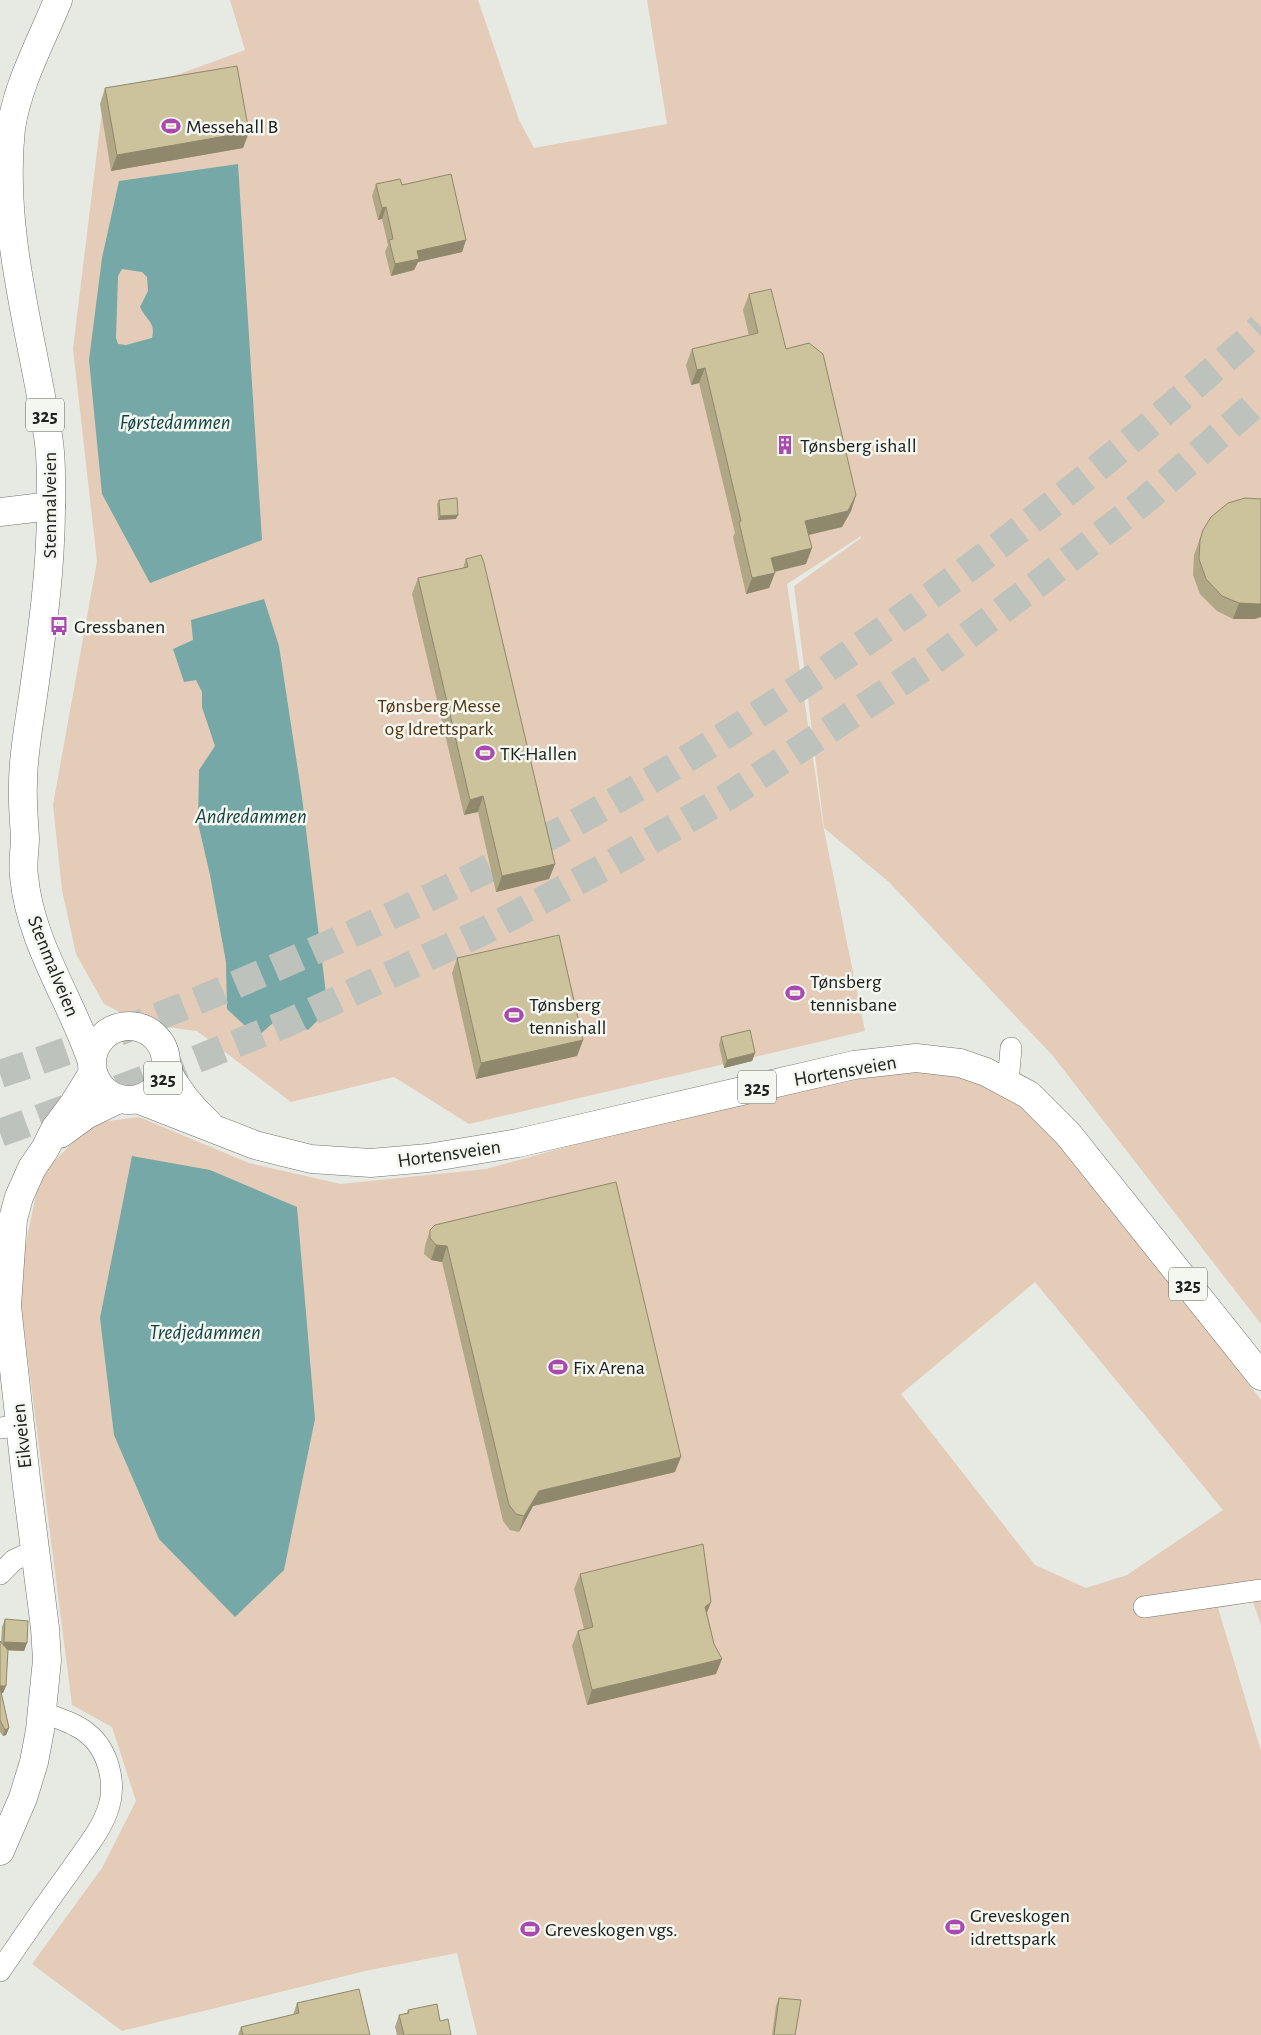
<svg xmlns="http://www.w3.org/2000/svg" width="1261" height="2035" viewBox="0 0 1261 2035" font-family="'Alegreya Sans',sans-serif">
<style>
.green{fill:#e4ccb8;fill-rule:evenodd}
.water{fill:#75a8a7;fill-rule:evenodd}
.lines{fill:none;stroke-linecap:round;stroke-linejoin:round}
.primary-tunnel{stroke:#bec2bc;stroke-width:28;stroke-dasharray:28 14;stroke-linecap:butt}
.minor-casing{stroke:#70736d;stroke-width:22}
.secondary-casing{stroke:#70736d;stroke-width:29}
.primary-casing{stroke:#70736d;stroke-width:29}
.minor{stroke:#fff;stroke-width:21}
.secondary{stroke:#fff;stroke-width:28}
.primary{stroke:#fff;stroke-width:28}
.wall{fill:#afa785}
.shaded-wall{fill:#8f886c}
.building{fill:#ccc29b;stroke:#8f886c}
.labels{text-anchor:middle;stroke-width:5;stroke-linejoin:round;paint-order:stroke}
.shield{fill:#f3f7f0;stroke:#5f615e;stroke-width:1}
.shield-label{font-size:19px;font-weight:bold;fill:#20211f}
.poi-label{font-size:20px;fill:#20211f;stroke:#f3f7f0;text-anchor:start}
.street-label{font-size:20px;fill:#20211f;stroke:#f3f7f0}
.park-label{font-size:20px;fill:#543310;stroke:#f3f7f0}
.water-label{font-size:21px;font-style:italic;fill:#114241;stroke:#f3f7f0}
</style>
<rect width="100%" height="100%" fill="#e6eae3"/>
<path class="green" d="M 230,0 L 478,0 L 519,120 L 534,148 L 667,124 L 647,0 L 1261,0 L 1261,1324 L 1053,1056 L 889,882 L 824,828 L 794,586 L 861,538 L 861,536 L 787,584 L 823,825 L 865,1031 L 469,1124 L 394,1077 L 291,1102 L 197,1031 L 143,1024 L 104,1004 L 76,954 L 62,890 L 53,805 L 97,561 L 73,349 L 103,102 L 245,50 Z
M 904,1062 L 980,1077 L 1053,1128 L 1261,1400 L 1261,1625 L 1253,1602 L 1218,1608 L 1261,1751 L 1261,2035 L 477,2035 L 457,1953 L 365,1971 L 122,2031 L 32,1964 L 102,1868 L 136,1801 L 112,1727 L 72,1705 L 18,1282 L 40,1175 L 93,1123 L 139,1117 L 249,1163 L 341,1184 L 486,1169 L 761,1093 ZM 1035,1282 L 1223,1510 L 1127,1575 L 1086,1588 L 1035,1565 L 901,1394 Z"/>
<path class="water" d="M 238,164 L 262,540 L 150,583 L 102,494 L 89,360 L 102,258 L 119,181 ZM 122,269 L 142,272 L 147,277 L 148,291 L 140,307 C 146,320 156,322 152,338 L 126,345 L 118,344 L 116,338 L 118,276 Z
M 264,599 L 279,646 L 302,797 L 328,1010 L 308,1030 L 282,1015 L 257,1037 L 227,1009 L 226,962 L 210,875 L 198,823 L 199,770 L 215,746 L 202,707 L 202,692 L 196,680 L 184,682 L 173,649 L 193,640 L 191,620 Z
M 132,1156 L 210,1170 L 297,1207 L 315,1419 L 284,1570 L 235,1617 L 159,1539 L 114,1435 L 100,1318 Z"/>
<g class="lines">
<path class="primary-tunnel" d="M 0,1074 C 92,1044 182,1008 270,970 C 377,924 482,874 584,818 C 712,748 834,667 951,581 C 1032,522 1108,461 1183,396 C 1209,373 1236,351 1261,327
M 0,1133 L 167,1071 L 285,1024 L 486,930 L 612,863 L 727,797 L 932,662 L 1040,582 L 1143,502 L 1261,399"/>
<g class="minor-casing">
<path id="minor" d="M 1004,1081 L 1009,1071 L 1011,1048
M 0,1428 L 20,1425
M 0,1574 L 14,1560 L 36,1550
M 1144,1607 L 1261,1590
M 0,1971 C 23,1937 46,1904 70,1871 C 84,1850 102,1830 109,1806 C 116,1782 108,1749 87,1733 C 75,1723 57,1718 42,1712"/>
</g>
<g class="secondary-casing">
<path id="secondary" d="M 0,512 L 51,506
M 60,1134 L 86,1115 L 119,1099
M 0,1851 L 23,1798 L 34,1762 L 40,1730 L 47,1660 L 45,1628 L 26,1479 L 7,1306 L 13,1219 L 19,1197 L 32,1168 L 45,1149 L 55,1129 L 73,1105 L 93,1073"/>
</g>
<g class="primary-casing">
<path id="primary" d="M 58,0 C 41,42 18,83 11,128 C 0,231 31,330 47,430 C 52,455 51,481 51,506 C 51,570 42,633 33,696 C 29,725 23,754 23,783 C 22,801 24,819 25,838 C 25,850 22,863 24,876 C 30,942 70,998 91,1059
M92 1063a37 37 0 1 1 74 0a37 37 0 1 1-74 0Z
M 166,1069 C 177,1090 190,1107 208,1123
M 137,1099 L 255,1145 L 311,1159 L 371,1163 L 428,1158 L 518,1143 L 854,1065 L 916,1058 L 960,1063 L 986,1072 L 1029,1095 L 1068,1134 L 1261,1376"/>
</g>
<use href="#minor" class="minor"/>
<use href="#secondary" class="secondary"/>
<use href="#primary" class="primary"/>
</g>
<path class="wall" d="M 105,88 L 249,132 L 243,148 L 111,171 L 100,104 Z
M 376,184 L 402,185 L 466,240 L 462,252 L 418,262 L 414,270 L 391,276 L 385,252 L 388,245 L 382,219 L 378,220 L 372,196 Z
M 749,294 L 786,349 L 856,495 L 851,511 L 842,527 L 808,535 L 806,564 L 775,571 L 769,588 L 746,594 L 733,537 L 735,533 L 699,383 L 691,385 L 686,365 L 692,349 L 749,336 L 743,310 Z
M 439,500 L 456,519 L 438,520 L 437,504 Z
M 1203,530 L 1255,619 L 1233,619 L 1217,611 L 1200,594 L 1193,575 L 1194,555 Z
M 466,559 L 555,864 L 549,879 L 496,892 L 478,812 L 464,815 L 412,594 L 418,578 L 463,568 Z
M 457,958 L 583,1040 L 577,1056 L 476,1079 L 452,973 Z
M 721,1037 L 755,1053 L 752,1061 L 724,1068 L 719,1045 Z
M 435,1225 L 675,1472 L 533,1506 L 519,1532 L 510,1530 L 503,1521 L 442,1262 L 431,1260 L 424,1254 L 425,1246 L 430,1230 Z
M 580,1574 L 711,1602 L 707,1613 L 714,1644 L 716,1674 L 587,1705 L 572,1646 L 578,1631 L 584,1629 L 574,1589 Z
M 5,1619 L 27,1643 L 24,1651 L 8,1650 L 6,1686 L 3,1693 L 1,1693 L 9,1728 L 6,1735 L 3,1736 L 0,1732 L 0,1641 L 1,1643 L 2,1627 Z
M 779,1998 L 795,2035 L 772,2035 L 776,2006 Z
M 297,2003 L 370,2035 L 238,2035 L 241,2027 L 293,2015 Z
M 408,2010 L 440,2021 L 451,2035 L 397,2035 L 395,2027 L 399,2015 L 407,2013 Z"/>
<path class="shaded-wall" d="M 249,132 L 243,148 L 111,171 L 117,155 Z
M 386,207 L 382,219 L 378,220 L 382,208 Z
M 466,240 L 462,252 L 418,262 L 414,270 L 391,276 L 395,264 L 417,251 Z
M 705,368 L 699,383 L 691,385 L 697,370 Z
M 856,495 L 851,511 L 842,527 L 800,537 L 805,521 Z
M 458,515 L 456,519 L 438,520 L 440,516 Z
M 812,548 L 806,564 L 766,574 L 771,558 Z
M 775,573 L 769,588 L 746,594 L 752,578 Z
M 1239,603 L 1261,604 L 1261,617 L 1255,619 L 1233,619 Z
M 483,796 L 478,812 L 464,815 L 470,800 Z
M 555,864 L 549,879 L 496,892 L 502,876 Z
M 583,1040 L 577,1056 L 476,1079 L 481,1063 Z
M 755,1053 L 752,1061 L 724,1068 L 727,1060 Z
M 436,1245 L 447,1246 L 442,1262 L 431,1260 Z
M 681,1457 L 675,1472 L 533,1506 L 519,1532 L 524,1516 L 539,1491 Z
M 711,1602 L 705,1617 L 705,1607 Z
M 4,1642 L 27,1643 L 24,1651 L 1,1650 Z
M 722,1659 L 716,1674 L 587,1705 L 592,1690 Z
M 0,1686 L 6,1686 L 3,1693 L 0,1693 Z
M 9,1728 L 6,1735 L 3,1736 L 5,1730 Z"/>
<path class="building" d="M 237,66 L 249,132 L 117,155 L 105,88 Z
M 451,174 L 466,240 L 417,251 L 419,259 L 395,264 L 389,240 L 393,239 L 386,207 L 382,208 L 376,184 L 400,179 L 402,185 Z
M 771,289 L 786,349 L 809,343 L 823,354 L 856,495 L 848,511 L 805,521 L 812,548 L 771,558 L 775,573 L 752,578 L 739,522 L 741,521 L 705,368 L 697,370 L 692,349 L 758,333 L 749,294 Z
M 457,498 L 458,515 L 440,516 L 439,500 Z
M 1245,498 L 1261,499 L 1261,604 L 1239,603 L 1222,596 L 1206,579 L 1199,559 L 1200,540 L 1203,530 L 1211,517 L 1228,503 Z
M 481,555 L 484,563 L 555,864 L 502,876 L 483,796 L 470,800 L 418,578 L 468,567 L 466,559 Z
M 559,935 L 583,1040 L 481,1063 L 457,958 Z
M 750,1030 L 755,1053 L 727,1060 L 721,1037 Z
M 616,1182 L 681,1457 L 539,1491 L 524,1516 L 516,1514 L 509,1505 L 447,1246 L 436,1245 L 430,1238 L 430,1230 L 435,1225 Z
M 703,1544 L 711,1602 L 705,1607 L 714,1644 L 722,1659 L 592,1690 L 578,1631 L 593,1627 L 580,1574 Z
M 5,1619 L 28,1621 L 27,1643 L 4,1642 Z
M 0,1641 L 8,1650 L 6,1686 L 0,1686 Z
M 0,1687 L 9,1728 L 5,1730 L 0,1720 Z
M 359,1989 L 370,2035 L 243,2035 L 241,2027 L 299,2013 L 297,2003 Z
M 779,1998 L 801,2000 L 795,2035 L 774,2035 Z
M 437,2004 L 440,2021 L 448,2019 L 451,2035 L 404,2035 L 399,2015 L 409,2013 L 408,2010 Z"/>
<defs>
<g id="stadium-bare" transform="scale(1.5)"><path d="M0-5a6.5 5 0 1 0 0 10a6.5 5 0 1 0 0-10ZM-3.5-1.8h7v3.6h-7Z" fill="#a948af" stroke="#f3f7f0" stroke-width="2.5" paint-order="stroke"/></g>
<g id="building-bare" transform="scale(1.5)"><path d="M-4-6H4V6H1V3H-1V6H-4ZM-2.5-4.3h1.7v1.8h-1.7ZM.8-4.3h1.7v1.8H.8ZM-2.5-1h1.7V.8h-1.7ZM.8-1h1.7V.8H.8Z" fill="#a948af" stroke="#f3f7f0" stroke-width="2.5" paint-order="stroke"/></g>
<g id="bus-bare" transform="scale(1.5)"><path d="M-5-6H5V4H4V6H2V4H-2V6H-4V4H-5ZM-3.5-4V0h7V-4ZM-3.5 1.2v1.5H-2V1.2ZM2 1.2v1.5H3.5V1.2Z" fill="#a948af" stroke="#f3f7f0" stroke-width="2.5" paint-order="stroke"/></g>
</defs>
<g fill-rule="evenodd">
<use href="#stadium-bare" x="171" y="126"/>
<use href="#building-bare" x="785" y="445"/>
<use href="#bus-bare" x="59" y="626"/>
<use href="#stadium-bare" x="485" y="753"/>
<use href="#stadium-bare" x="795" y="993"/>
<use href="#stadium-bare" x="514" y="1015"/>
<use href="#stadium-bare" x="558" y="1367"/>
<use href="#stadium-bare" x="955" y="1927"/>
<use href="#stadium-bare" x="530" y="1929"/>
</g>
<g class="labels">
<g class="shield">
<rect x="26" y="398.5" width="38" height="33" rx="4"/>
<rect x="144" y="1061.5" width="38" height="33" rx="4"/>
<rect x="738" y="1070.5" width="38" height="33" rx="4"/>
<rect x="1169" y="1267.5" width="38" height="33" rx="4"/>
</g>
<g class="shield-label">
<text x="45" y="422">325</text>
<text x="163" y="1085">325</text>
<text x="757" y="1094">325</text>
<text x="1188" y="1291">325</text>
</g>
<g class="poi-label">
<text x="186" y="133">Messehall B</text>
<text x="800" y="452">Tønsberg ishall</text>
<text x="74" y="633">Gressbanen</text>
<text x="500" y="760">TK-Hallen</text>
<text x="810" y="988">Tønsberg<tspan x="810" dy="23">tennisbane</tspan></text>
<text x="529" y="1011">Tønsberg<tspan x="529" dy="23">tennishall</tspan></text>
<text x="573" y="1374">Fix Arena</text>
<text x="970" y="1922">Greveskogen<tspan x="970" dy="23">idrettspark</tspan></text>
<text x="545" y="1936">Greveskogen vgs.</text>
</g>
<g class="street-label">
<text transform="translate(49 505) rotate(-90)" y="7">Stenmalveien</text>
<text transform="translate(54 966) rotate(68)" y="7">Stenmalveien</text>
<text transform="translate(845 1070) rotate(-10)" y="7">Hortensveien</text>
<text transform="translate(449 1153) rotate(-8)" y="7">Hortensveien</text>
<text transform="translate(21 1436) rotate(-96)" y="7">Eikveien</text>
</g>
<g class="park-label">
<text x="439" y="712">Tønsberg Messe<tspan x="439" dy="23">og Idrettspark</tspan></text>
</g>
<g class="water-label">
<text x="175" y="429">Førstedammen</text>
<text x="251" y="823">Andredammen</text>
<text x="205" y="1339">Tredjedammen</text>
</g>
</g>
</svg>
